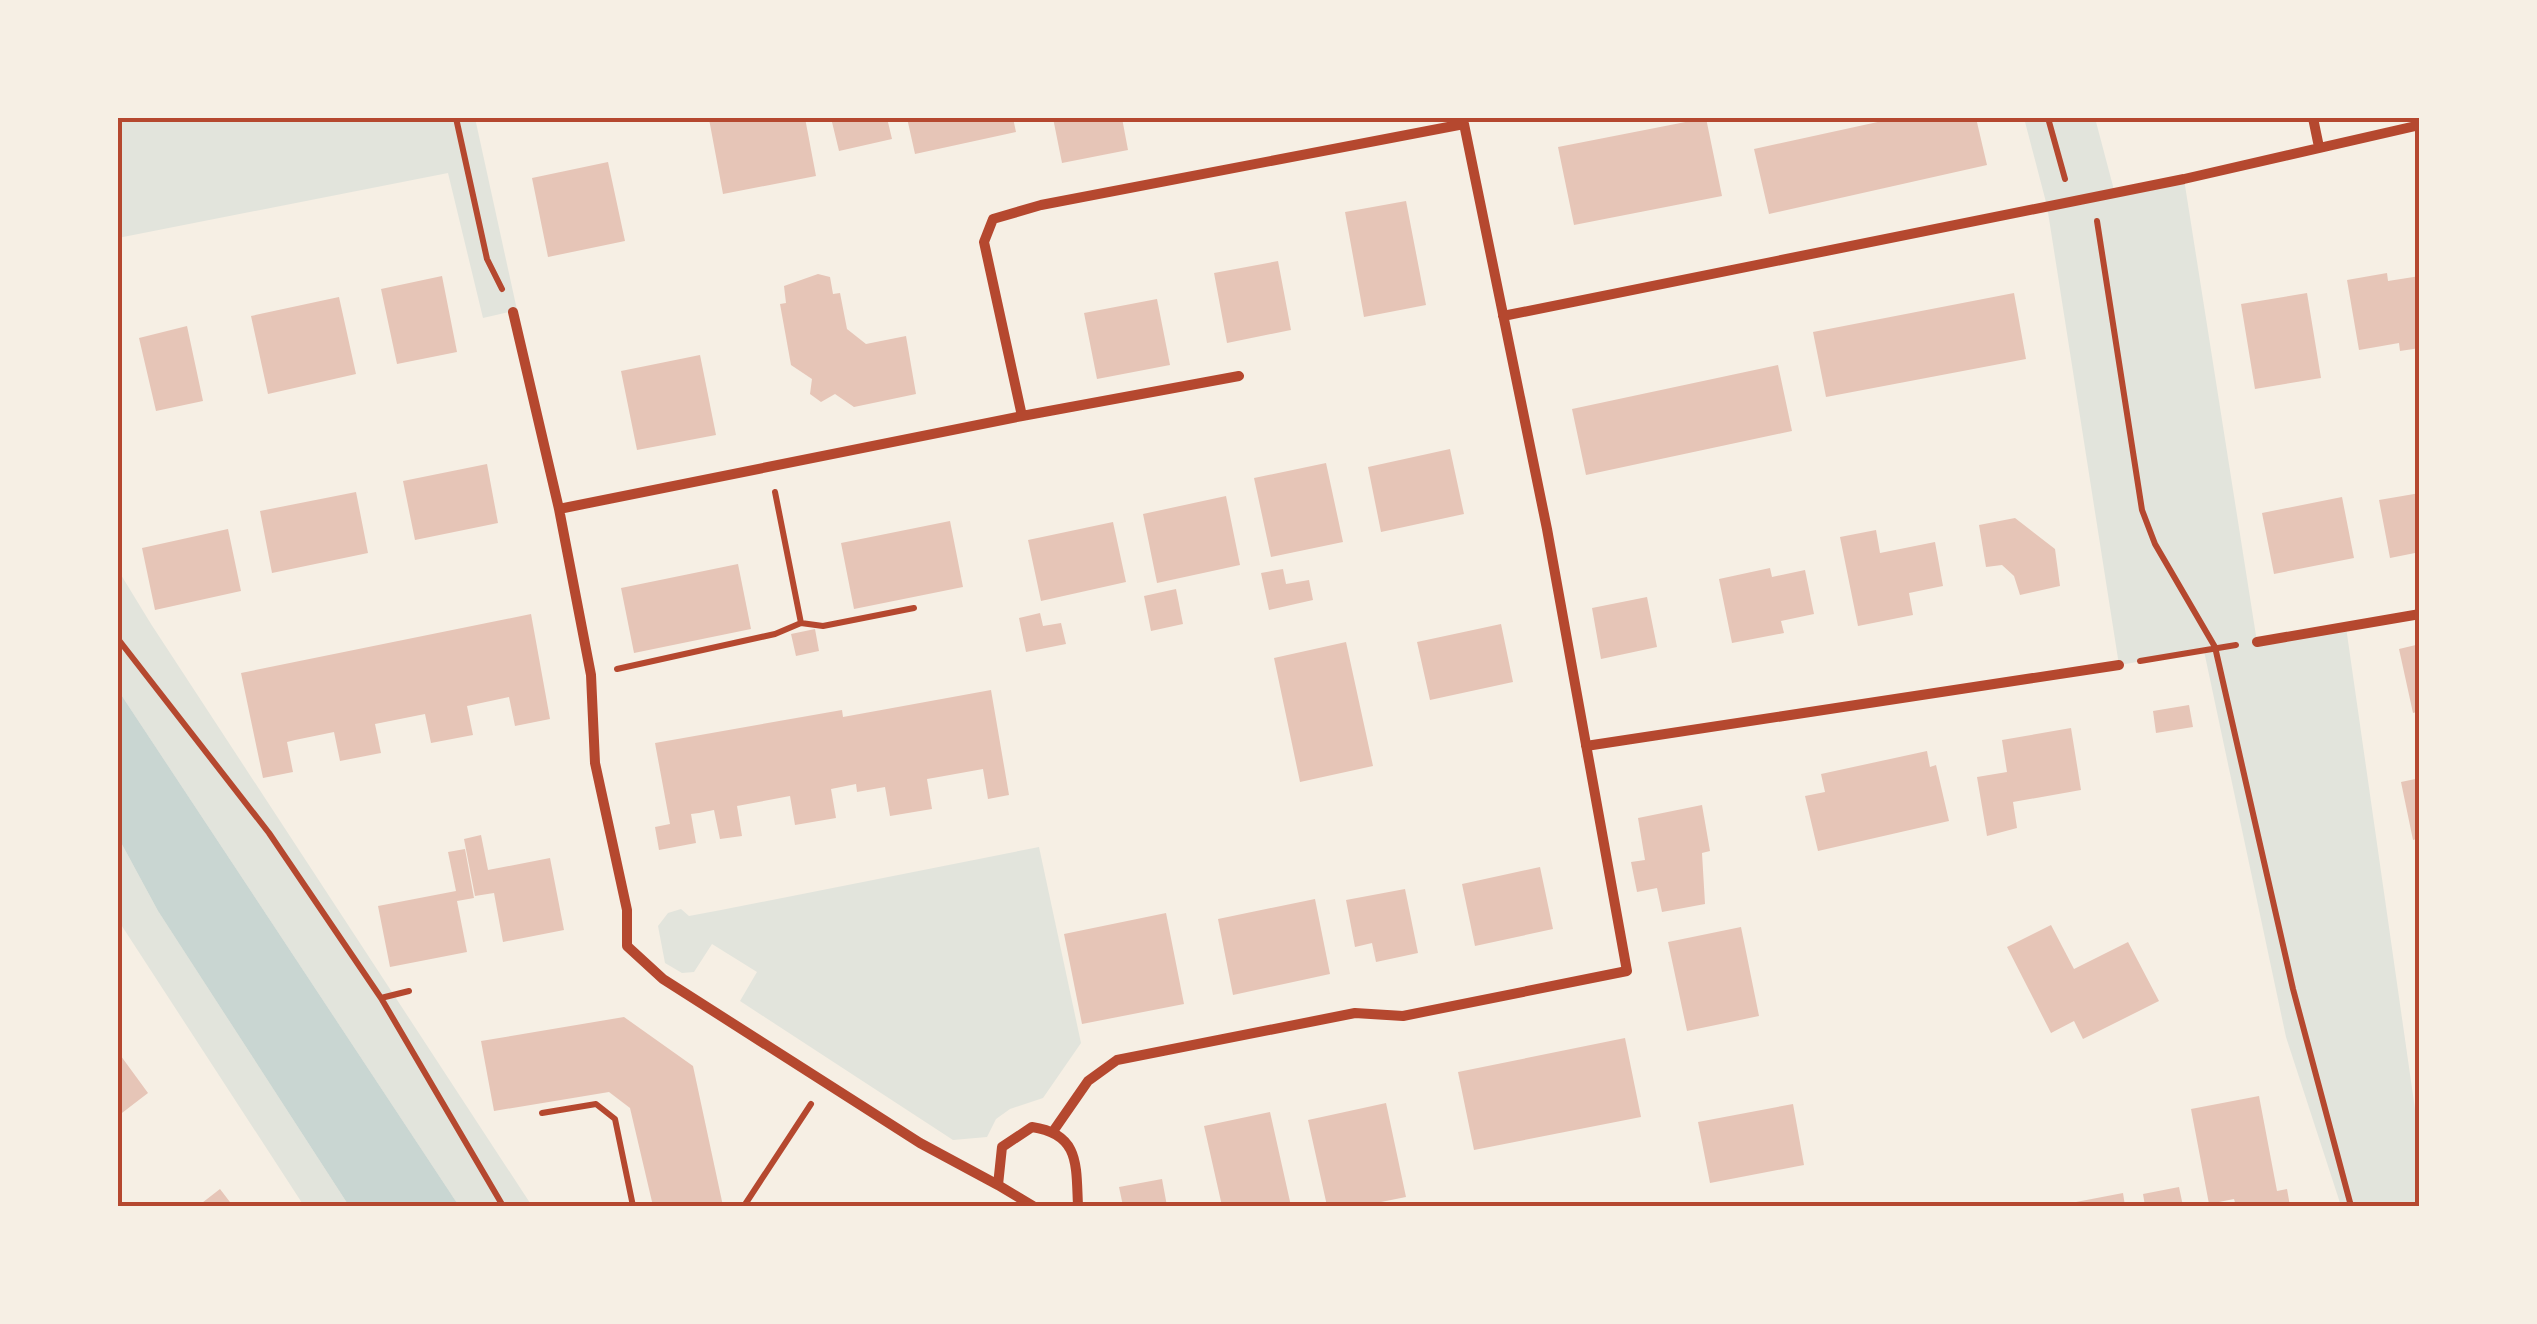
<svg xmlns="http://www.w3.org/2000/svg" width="2537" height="1324" viewBox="0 0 2537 1324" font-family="'Source Sans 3',sans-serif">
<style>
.green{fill:#e2e4dc}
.water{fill:#c9d6d2}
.building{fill:#e6c5b7}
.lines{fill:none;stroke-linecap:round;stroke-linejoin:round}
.path{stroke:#b5482f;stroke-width:6}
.minor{stroke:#b5482f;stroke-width:10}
.neatline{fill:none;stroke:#b5482f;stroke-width:4}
</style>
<rect width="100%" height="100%" fill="#f6efe4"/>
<path class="green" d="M 118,118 L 475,118 L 517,310 L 483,318 L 448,173 L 118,238 Z
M 2024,118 L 2095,118 L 2114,190 L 2184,179 L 2257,642 L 2346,627 L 2419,1137 L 2419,1206 L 2341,1206 L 2286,1037 L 2204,651 L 2119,665 L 2047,206 Z
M 118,570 L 151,624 L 532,1206 L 459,1206 L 118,690 Z
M 118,837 L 158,911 L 349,1206 L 304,1206 L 118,920 Z
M 1039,847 L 1081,1043 L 1043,1098 L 1010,1109 L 996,1119 L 987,1137 L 953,1140 L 740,1001 L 757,972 L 712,944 L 694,972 L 682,973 L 665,963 L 658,926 L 668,913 L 681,909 L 689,916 L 721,910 Z"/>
<path class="water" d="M 118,690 L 459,1206 L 349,1206 L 158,911 L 118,837 Z"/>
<path class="building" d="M 805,118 L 816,176 L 723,194 L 709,119 Z
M 831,118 L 887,118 L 892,139 L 839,151 Z
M 907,118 L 1013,118 L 1016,132 L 915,154 Z
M 1053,118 L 1122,118 L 1128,150 L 1062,163 Z
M 1706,118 L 1722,196 L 1574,225 L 1558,147 Z
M 1896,118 L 1976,118 L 1987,165 L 1769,214 L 1754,149 Z
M 608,162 L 625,241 L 548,257 L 532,178 Z
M 1406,201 L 1426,305 L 1364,317 L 1345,212 Z
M 1278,261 L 1291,330 L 1227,343 L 1214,273 Z
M 2387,273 L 2388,281 L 2420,276 L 2420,348 L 2400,351 L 2399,343 L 2359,350 L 2347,280 Z
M 818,274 L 830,277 L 833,294 L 840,293 L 847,329 L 866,344 L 906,336 L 916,394 L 854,407 L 835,394 L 821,402 L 810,394 L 812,379 L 791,365 L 780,304 L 786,303 L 784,286 Z
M 442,276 L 457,352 L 397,364 L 381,289 Z
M 2014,293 L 2026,359 L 1826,397 L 1813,332 Z
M 2307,293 L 2321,378 L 2255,389 L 2241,304 Z
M 339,297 L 356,374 L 268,394 L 251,316 Z
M 1157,299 L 1170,365 L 1097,379 L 1084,313 Z
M 187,326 L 203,401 L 156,411 L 139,338 Z
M 700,355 L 716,435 L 637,450 L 621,371 Z
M 1778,365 L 1792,431 L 1586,475 L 1572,409 Z
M 1450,449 L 1464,514 L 1381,532 L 1368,467 Z
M 1326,463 L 1343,542 L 1271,557 L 1254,478 Z
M 487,464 L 498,523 L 415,540 L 403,481 Z
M 356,492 L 368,553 L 272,573 L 260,511 Z
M 2420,493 L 2420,552 L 2390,558 L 2379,500 Z
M 1226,496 L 1240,565 L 1157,583 L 1143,514 Z
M 2342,497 L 2354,558 L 2274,574 L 2262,513 Z
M 2015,518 L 2055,549 L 2060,586 L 2020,595 L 2014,576 L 2002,565 L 1986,567 L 1979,525 Z
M 950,521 L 963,587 L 854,609 L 841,543 Z
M 1113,522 L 1126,582 L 1041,601 L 1028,540 Z
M 228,529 L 241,591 L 155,610 L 142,548 Z
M 1876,530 L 1880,553 L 1935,542 L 1943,586 L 1909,593 L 1913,615 L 1858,626 L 1840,537 Z
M 738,564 L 751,629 L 634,653 L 621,588 Z
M 1770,568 L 1772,577 L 1805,570 L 1814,614 L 1781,621 L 1784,633 L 1732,643 L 1719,579 Z
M 1283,569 L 1286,584 L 1309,580 L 1313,600 L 1269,610 L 1261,573 Z
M 1176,589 L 1183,624 L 1151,631 L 1144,596 Z
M 1647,597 L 1657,647 L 1601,659 L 1592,608 Z
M 1040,613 L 1043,626 L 1061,623 L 1066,644 L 1026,652 L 1019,618 Z
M 531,614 L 550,719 L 515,726 L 509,697 L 467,706 L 473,735 L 431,743 L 425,714 L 375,724 L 381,753 L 340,761 L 334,732 L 295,740 L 287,742 L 293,772 L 263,778 L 241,673 Z
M 1501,624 L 1513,682 L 1430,700 L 1417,642 Z
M 815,629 L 819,651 L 796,656 L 791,634 Z
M 1346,642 L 1373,766 L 1300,782 L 1274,658 Z
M 2420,644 L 2420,711 L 2413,713 L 2399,649 Z
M 991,690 L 1009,795 L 988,799 L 983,769 L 933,778 L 927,779 L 932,809 L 890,816 L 885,787 L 857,792 L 856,784 L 831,789 L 836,818 L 795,825 L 790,796 L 737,806 L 742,836 L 720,839 L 714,810 L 699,813 L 691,814 L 696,843 L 659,850 L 655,827 L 670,824 L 655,743 L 842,710 L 843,717 Z
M 2189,705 L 2193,727 L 2156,733 L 2153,711 Z
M 2071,728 L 2081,790 L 2013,802 L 2017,828 L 1987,836 L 1977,777 L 2007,772 L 2002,740 Z
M 1927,751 L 1930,767 L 1936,765 L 1949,821 L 1818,851 L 1805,796 L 1825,792 L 1821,774 Z
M 2420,778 L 2420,838 L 2413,840 L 2401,782 Z
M 1702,805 L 1710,851 L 1702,853 L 1705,904 L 1662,912 L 1657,888 L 1637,892 L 1631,862 L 1645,860 L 1638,818 Z
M 481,835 L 488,870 L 550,858 L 564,930 L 503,942 L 494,893 L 475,896 L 464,839 Z
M 465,849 L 474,898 L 457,901 L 467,952 L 390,967 L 378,906 L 456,891 L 448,852 Z
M 1540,867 L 1553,929 L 1475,946 L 1462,884 Z
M 1405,889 L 1418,953 L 1376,962 L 1372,943 L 1355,947 L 1346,900 Z
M 1315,899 L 1330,974 L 1233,995 L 1218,919 Z
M 1166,913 L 1184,1004 L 1082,1024 L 1064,934 Z
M 2051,925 L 2074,969 L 2128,942 L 2159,1001 L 2083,1039 L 2074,1021 L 2051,1033 L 2007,947 Z
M 1741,927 L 1759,1016 L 1687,1031 L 1668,942 Z
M 624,1017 L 693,1066 L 723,1206 L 653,1206 L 630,1108 L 609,1092 L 494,1111 L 481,1041 Z
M 1625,1038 L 1641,1117 L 1474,1150 L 1458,1072 Z
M 118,1052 L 148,1093 L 118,1116 Z
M 2259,1096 L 2277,1191 L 2287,1189 L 2290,1206 L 2236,1206 L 2234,1199 L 2209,1204 L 2191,1109 Z
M 1386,1103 L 1406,1197 L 1361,1206 L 1327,1206 L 1308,1120 Z
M 1793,1104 L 1804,1165 L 1710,1183 L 1698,1122 Z
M 1270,1112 L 1291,1206 L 1222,1206 L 1204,1126 Z
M 1162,1179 L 1167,1206 L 1123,1206 L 1119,1187 Z
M 2179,1187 L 2183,1206 L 2145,1206 L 2143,1194 Z
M 220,1189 L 233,1206 L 198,1206 Z
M 2123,1193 L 2125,1206 L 2077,1206 L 2076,1202 Z"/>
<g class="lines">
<path class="path" d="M 456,118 L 487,259 L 502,289
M 2048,118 L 2065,179
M 2097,221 L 2142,510 L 2155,544 L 2215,647 L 2293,989 L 2351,1206
M 775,492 L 801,623
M 118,639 L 269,833 L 381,998 L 503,1206
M 2140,661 L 2236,645
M 617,669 L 775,634 L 801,623 L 823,626 L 914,608
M 381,998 L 409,991
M 542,1113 L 596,1104 L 615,1119 L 633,1206
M 744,1206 L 811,1104"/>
<path class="minor" d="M 2313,118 L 2319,147
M 513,312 L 559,509 L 591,675 L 595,763 L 627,910 L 627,946 L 663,979 L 920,1143 L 998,1185
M 1503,316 L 2184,179 L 2420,125
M 559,509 L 1022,416
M 2257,642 L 2420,614
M 1586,746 L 2119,665
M 1054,1130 L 1088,1081 L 1117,1060 L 1355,1013 L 1403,1016 L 1627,971 L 1547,529 L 1464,124 L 1041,205 L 993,219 L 984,242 L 1022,416 L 1239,376
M 1033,1206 L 998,1185 L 1002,1147 L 1032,1127 C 1080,1134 1076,1165 1078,1206"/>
</g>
<rect width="2537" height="1324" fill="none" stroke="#f6efe4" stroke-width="240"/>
<rect x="120" y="120" width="2297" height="1084" class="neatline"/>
</svg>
